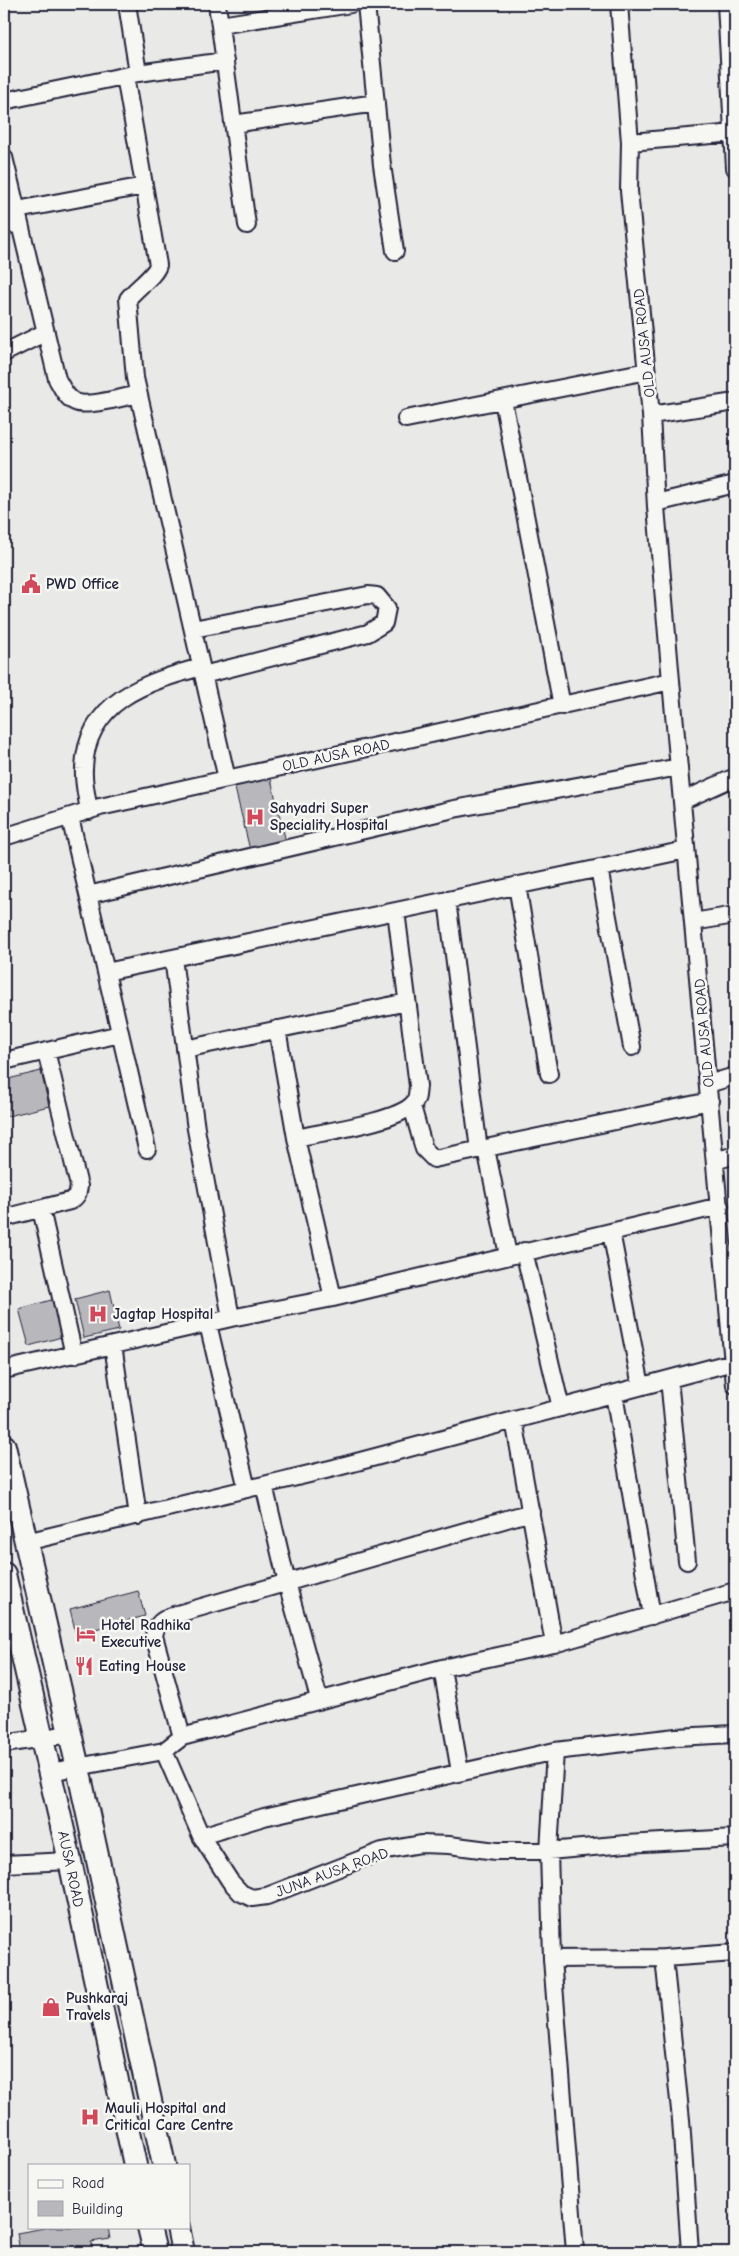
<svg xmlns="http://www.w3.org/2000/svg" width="739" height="2256" viewBox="0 0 739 2256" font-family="'Comic Neue',sans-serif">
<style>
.building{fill:#b8b8bc;stroke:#22223b}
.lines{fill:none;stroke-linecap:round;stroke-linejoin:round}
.street-casing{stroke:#22223b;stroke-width:20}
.secondary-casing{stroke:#22223b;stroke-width:26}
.street{stroke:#f6f6f2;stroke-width:16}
.secondary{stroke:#f6f6f2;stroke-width:22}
.labels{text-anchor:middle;stroke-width:5;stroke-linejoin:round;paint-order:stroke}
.street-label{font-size:15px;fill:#22223b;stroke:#f6f6f2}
.poi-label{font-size:15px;font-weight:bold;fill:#22223b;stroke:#f6f6f2;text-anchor:start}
</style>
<rect width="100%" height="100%" fill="#e9e9e7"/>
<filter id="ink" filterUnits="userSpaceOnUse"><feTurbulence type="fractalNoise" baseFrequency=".02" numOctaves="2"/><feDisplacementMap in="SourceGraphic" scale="10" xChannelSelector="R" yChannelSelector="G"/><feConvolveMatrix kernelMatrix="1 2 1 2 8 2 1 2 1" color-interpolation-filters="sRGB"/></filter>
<g filter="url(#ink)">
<path class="building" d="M 269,771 L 286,842 L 250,850 L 233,780 Z
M 41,1071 L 49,1106 L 4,1117 L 4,1080 Z
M 110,1290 L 119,1330 L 84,1338 L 75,1299 Z
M 55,1299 L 65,1336 L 29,1346 L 19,1309 Z
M 138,1591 L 145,1616 L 76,1634 L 70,1609 Z
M 50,2227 L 108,2227 L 110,2239 L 91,2242 L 93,2252 L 20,2252 L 17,2233 Z"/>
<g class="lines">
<g class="street-casing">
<path id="street" d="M 217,4 L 247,225
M 366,4 L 382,165 L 395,251
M 726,4 L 735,168
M 220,25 L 351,4
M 138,73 L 225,61
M 125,76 L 158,265 C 155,276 136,288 128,299 L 135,378 L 227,779
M 4,101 L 138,73 L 127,4
M 233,124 L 376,103
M 630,142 L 735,133
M 4,157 L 57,379 C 62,388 67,400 78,403 C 89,406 126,397 138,394
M 17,210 L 144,186
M 4,226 L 19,223
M 4,353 L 46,332
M 503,400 L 562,706
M 651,415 L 735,402
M 406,419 L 647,371
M 656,503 L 735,484
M 193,629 L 368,595 L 377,596 L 387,608 L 384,623 L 368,633 L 203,675
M 671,681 L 735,1385
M 682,801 L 735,777
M 89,811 C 87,797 83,782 84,769 C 86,700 147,682 201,667
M 70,817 L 147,1149
M 4,837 L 100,807 L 671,681 L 656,507 L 651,415 L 629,191 L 630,142 L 619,4
M 599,868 L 632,1047
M 517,885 L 549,1074
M 88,895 L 454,809 L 679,767
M 447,900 L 479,1150
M 693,922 L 735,915
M 173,958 L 196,1129 L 231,1318
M 106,972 L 686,850
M 277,1029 L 296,1138 L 333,1298
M 185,1049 L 407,1002
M 4,1061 L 120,1034
M 708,1084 L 735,1076
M 412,1106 L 424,1149 L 434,1159 L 710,1101
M 296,1138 C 321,1132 397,1122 413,1104 C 418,1099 417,1093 418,1086 L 396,911
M 486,1149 L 508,1255
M 715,1161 L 735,1155
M 41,1209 L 74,1355
M 4,1218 L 70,1201 C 77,1197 78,1194 79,1186 L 46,1051
M 611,1232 L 641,1386
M 524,1251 L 561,1408
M 208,1324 L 247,1489
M 113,1345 L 138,1516
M 4,1370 L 231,1318 L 333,1298 L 720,1206
M 669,1379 L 687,1561
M 614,1394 L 652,1616
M 514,1420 L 554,1644
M 264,1485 L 287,1583 L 319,1699
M 26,1542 L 334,1468 L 733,1362
M 442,1668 L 460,1772
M 182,1737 L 154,1636 C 156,1623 162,1620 174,1615 L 531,1512
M 4,1744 L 70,1734
M 164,1751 L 201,1836 L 230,1881 L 241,1893 L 252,1898 L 267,1896 L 382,1851 L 421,1844 L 449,1845 L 496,1851 L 549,1851 L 626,1844 L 735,1838
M 50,1772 L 164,1751 L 182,1737 L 442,1668 L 554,1644 L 735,1591
M 201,1836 L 264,1817 L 555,1751 L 676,1737 L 735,1734
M 4,1864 L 70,1861
M 664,1958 L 735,1953
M 552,1959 L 549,1851 L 555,1751
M 575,2252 L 552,1959 L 664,1958 L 681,2120 L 690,2252"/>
</g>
<g class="secondary-casing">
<path id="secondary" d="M 4,1446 L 78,1768 L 164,2165
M 4,1574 L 70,1861 L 135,2165
M 149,2227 L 155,2252
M 178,2227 L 183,2252"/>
</g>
<use href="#street" class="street"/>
<use href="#secondary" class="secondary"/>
</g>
</g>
<defs>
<g id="civic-bare" transform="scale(1.5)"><path d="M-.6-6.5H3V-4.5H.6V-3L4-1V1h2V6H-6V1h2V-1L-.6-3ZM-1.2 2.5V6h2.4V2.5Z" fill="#d1495b" stroke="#f6f6f2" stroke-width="2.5" paint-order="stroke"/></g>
<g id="hospital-bare" transform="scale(1.5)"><path d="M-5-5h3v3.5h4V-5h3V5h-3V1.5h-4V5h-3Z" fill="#d1495b" stroke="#f6f6f2" stroke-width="2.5" paint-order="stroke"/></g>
<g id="hotel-bare" transform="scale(1.5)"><path d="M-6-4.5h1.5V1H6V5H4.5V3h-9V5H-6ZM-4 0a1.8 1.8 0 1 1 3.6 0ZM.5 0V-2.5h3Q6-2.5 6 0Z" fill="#d1495b" stroke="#f6f6f2" stroke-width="2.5" paint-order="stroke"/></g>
<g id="restaurant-bare" transform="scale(1.5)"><path d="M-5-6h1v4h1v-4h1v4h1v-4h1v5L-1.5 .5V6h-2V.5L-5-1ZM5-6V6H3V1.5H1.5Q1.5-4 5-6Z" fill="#d1495b" stroke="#f6f6f2" stroke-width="2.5" paint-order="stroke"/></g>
<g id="shop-bare" transform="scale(1.5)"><path d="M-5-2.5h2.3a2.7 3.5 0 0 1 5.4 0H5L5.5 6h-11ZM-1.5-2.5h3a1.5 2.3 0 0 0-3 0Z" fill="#d1495b" stroke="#f6f6f2" stroke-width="2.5" paint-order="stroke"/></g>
</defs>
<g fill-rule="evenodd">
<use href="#civic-bare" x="31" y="584"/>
<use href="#hospital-bare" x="255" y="817"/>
<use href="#hospital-bare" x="98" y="1314"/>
<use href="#hotel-bare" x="86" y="1634"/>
<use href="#restaurant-bare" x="84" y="1666"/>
<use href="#shop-bare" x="51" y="2007"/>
<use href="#hospital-bare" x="90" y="2117"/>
</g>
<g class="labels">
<g class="street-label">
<text transform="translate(644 343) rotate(-96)" y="5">OLD AUSA ROAD</text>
<text transform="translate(336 755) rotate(-12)" y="5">OLD AUSA ROAD</text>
<text transform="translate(704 1033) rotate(-95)" y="5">OLD AUSA ROAD</text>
<text transform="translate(71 1869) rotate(78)" y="5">AUSA ROAD</text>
<text transform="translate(332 1872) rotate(-20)" y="5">JUNA AUSA ROAD</text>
</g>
<g class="poi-label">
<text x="46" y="589">PWD Office</text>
<text x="270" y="813">Sahyadri Super<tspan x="270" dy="17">Speciality Hospital</tspan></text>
<text x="113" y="1319">Jagtap Hospital</text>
<text x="101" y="1630">Hotel Radhika<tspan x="101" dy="17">Executive</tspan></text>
<text x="99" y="1671">Eating House</text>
<text x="66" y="2003">Pushkaraj<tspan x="66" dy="17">Travels</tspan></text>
<text x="105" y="2113">Mauli Hospital and<tspan x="105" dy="17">Critical Care Centre</tspan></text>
</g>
</g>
<rect width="739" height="2256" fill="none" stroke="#f6f6f2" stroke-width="20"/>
<rect x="10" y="10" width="719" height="2236" fill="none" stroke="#22223b" stroke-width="2" filter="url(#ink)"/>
<rect x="28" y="2164" width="162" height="65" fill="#f6f6f2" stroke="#a1a1a9"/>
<rect x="38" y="2180" width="25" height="8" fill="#f6f6f2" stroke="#a1a1a9"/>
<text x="72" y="2188" font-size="15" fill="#22223b">Road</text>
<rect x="38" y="2201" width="25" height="15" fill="#b8b8bc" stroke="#a1a1a9"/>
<text x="72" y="2214" font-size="15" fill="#22223b">Building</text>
</svg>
